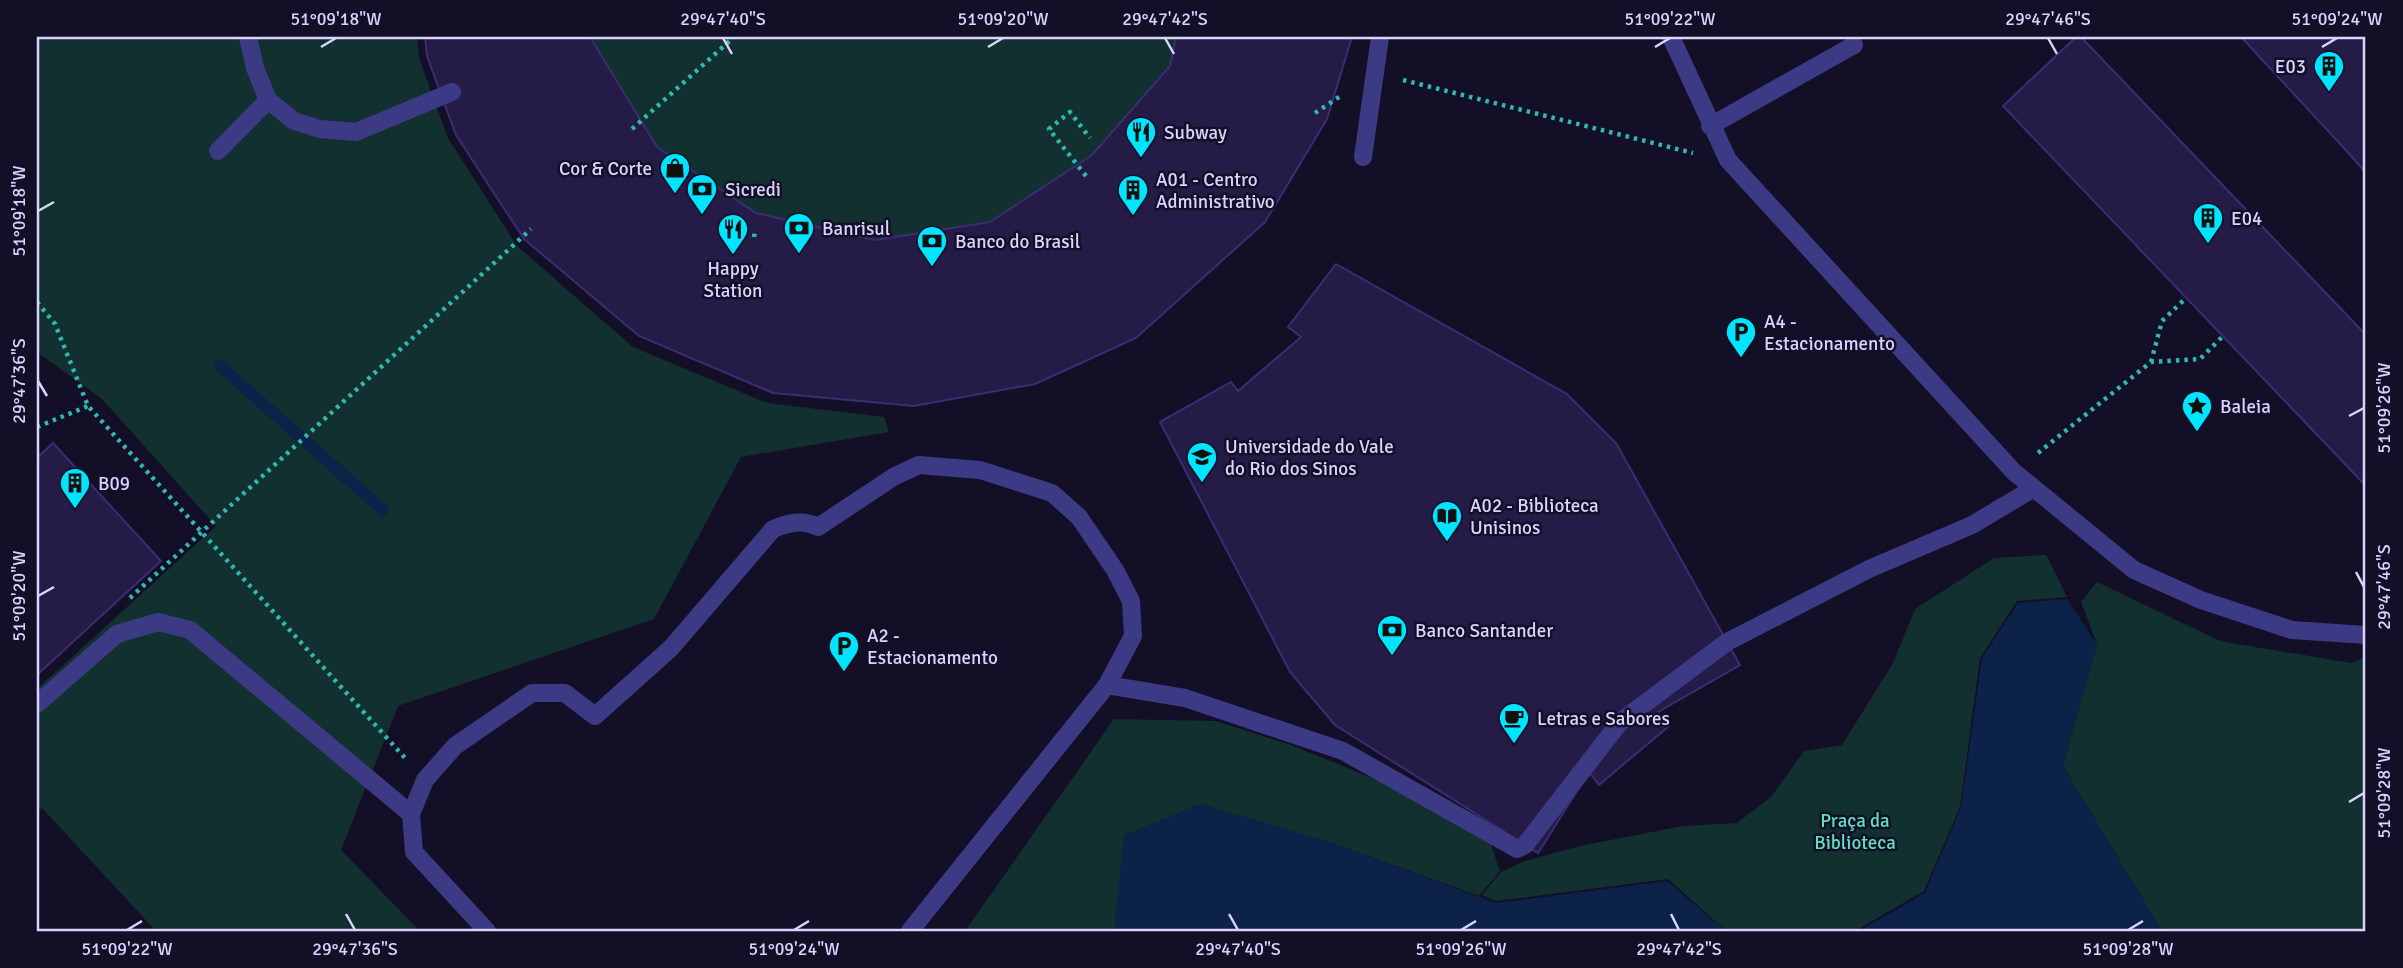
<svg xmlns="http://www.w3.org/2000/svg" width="2403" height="968" viewBox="0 0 2403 968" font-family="Signika,sans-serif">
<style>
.green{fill:#12302f}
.water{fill:#0c2248}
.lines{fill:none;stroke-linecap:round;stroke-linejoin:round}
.stream{stroke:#0c2248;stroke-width:12}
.building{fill:#241b47;stroke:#3b2d73;stroke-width:2}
.path{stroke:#2fb8b0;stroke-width:4.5;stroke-dasharray:3.5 5;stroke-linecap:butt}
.minor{stroke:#3d3a85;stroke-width:18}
.ticks{fill:none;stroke:#d9d4ff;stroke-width:2.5}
.labels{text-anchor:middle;stroke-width:5;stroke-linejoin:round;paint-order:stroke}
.poi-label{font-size:19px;fill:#d9d4ff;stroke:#130f26;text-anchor:start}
.park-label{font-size:19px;fill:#5fe0c0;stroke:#130f26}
.neatline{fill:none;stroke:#d9d4ff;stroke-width:2.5}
.ticks-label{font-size:18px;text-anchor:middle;fill:#d9d4ff}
</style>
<rect width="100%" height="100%" fill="#130f26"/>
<path class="green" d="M 37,37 L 417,37 L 419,58 L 448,138 L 517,246 L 633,347 L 767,403 L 884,417 L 889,432 L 741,457 L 654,619 L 398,706 L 341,850 L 420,931 L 156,931 L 42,808 L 37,812 L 37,689 L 216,526 L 102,399 L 37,352 Z
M 590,37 L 1176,37 L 1170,66 L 1092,155 L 990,222 L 875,240 L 756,213 L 657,147 Z
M 2046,555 L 2067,597 L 2017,601 L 1980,658 L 1960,807 L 1924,891 L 1855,931 L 1729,931 L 1723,928 L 1668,879 L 1496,901 L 1482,895 L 1501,872 L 1525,861 L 1580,846 L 1683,826 L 1737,823 L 1771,797 L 1804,751 L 1842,745 L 1893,663 L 1915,609 L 1994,558 Z
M 2097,582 L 2220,641 L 2351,663 L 2366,657 L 2366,931 L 2162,931 L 2063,766 L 2097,644 L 2081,602 Z
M 1114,719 L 1216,721 L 1291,745 L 1431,802 L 1489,839 L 1500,871 L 1479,896 L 1332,843 L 1200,804 L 1115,921 L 1116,931 L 965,931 Z"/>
<path class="water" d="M 2067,599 L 2097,644 L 2063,766 L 2162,931 L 1859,931 L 1925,893 L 1961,807 L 1982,658 L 2018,603 Z
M 1200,804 L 1332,843 L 1496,903 L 1667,881 L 1726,931 L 1116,931 L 1115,921 L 1124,835 Z"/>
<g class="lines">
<path class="stream" d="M 220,366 L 383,510"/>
</g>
<path class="building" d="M 425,37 L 590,37 L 657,147 L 756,213 L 875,240 L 990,222 L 1092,155 L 1170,66 L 1176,37 L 1352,37 L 1327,119 L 1265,222 L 1136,338 L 1035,384 L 914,406 L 773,393 L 639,336 L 524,239 L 456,135 L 427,56 Z
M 2076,37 L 2081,37 L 2366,335 L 2366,486 L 2003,106 Z
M 2241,37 L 2366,37 L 2366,173 L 2344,148 Z
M 1336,264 L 1567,394 L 1616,443 L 1740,665 L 1658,712 L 1669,726 L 1599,785 L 1589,772 L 1538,853 L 1335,725 L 1290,672 L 1160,422 L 1231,382 L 1238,391 L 1301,337 L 1288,327 Z
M 53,443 L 161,561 L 37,675 L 37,458 Z"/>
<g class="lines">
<path class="path" d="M 1403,80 L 1693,153
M 1315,113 L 1342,95
M 632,129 L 734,37
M 1086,176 L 1049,129 L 1070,112 L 1090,138
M 754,237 L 755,231
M 37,302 L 55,324 L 88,406 L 405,758
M 2151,362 L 2162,321 L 2186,298
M 37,427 L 88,406
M 2038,453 L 2151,362 L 2200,359 L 2223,336
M 130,598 L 531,229"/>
<path class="minor" d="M 248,37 L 255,68 L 268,100 L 294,121 L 320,129 L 356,132 L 452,92
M 1671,37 L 1728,160 L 2014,472 L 2134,570 L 2201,600 L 2292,630 L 2366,635
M 1710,126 L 1854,45
M 218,151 L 268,100
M 1363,157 L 1380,37
M 37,704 L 117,634 L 158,622 L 190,630 L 411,814
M 487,931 L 414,852 L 411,814 L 425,780 L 455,746 L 532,693 L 565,693 L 595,716 L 671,648 L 773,529 C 788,523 802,519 818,527 L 895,476 L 919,465 L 980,470 L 1052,493 L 1079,517 L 1115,570 L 1131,601 L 1133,636 L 1107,685
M 910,931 L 1107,685 L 1185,698 L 1343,751 L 1517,849 L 1525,845 L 1620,722 L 1727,642 L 1869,569 L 1972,525 L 2034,488"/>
</g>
<path class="ticks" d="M 723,38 L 732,54M 1165,38 L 1174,54M 2048,38 L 2057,54M 321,47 L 336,38M 988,47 L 1003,38M 1655,47 L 1670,38M 2322,47 L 2337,38M 38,211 L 54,202M 38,381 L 47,396M 2349,416 L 2364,408M 2356,572 L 2364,587M 38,596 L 54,587M 2349,802 L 2364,793M 346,914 L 355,930M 1229,914 L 1238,930M 1671,914 L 1679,930M 127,930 L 142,921M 794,930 L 809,921M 1461,930 L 1476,921M 2128,930 L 2143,921"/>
<defs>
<g id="building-pin" transform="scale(1.575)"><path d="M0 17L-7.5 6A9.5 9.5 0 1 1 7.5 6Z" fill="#00e5ff" stroke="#130f26"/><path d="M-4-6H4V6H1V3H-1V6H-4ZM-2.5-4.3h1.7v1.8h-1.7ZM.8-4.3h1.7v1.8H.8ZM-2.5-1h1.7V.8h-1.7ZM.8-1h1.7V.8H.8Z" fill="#111"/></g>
<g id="restaurant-pin" transform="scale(1.575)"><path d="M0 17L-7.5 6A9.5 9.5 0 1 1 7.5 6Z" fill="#00e5ff" stroke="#130f26"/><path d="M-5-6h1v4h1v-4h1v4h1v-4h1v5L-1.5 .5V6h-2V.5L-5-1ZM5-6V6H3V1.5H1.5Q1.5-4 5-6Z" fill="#111"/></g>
<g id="shop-pin" transform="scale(1.575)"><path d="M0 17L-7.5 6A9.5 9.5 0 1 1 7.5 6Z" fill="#00e5ff" stroke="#130f26"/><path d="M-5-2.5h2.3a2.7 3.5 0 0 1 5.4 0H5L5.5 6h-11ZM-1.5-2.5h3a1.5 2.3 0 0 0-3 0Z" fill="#111"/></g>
<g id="bank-pin" transform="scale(1.575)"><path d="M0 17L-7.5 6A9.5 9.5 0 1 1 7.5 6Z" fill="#00e5ff" stroke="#130f26"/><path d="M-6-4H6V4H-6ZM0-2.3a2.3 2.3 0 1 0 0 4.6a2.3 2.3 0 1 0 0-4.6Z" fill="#111"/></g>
<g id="parking-pin" transform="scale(1.575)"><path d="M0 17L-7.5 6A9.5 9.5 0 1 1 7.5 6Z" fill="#00e5ff" stroke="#130f26"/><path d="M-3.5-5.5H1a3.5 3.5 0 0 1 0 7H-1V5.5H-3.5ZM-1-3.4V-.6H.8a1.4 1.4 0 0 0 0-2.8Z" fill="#111"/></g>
<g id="sight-pin" transform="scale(1.575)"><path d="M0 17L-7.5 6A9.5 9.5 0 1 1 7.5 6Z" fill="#00e5ff" stroke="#130f26"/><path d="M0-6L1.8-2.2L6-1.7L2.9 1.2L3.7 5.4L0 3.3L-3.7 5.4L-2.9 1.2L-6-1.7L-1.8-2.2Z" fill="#111"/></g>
<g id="university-pin" transform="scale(1.575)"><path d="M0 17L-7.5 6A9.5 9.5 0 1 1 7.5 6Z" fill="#00e5ff" stroke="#130f26"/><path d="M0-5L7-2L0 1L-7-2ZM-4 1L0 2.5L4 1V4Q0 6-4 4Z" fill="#111"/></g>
<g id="library-pin" transform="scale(1.575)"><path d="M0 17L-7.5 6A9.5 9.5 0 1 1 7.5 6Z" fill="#00e5ff" stroke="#130f26"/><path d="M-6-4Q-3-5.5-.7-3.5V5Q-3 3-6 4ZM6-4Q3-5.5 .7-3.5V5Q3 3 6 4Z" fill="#111"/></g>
<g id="cafe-pin" transform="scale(1.575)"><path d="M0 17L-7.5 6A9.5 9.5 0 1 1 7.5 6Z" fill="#00e5ff" stroke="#130f26"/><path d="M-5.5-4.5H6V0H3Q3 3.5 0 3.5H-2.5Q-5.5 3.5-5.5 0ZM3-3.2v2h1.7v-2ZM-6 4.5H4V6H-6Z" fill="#111"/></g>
</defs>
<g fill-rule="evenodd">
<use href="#building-pin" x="2329" y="66"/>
<use href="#restaurant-pin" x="1141" y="132"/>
<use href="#shop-pin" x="675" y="168"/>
<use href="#bank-pin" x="702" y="189"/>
<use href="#building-pin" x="1133" y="190"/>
<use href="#building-pin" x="2208" y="218"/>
<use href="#bank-pin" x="799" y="228"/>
<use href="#restaurant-pin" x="733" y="229"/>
<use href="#bank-pin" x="932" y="241"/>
<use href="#parking-pin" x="1741" y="332"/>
<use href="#sight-pin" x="2197" y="406"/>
<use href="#university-pin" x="1202" y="457"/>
<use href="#building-pin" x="75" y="483"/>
<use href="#library-pin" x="1447" y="516"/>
<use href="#bank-pin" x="1392" y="630"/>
<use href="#parking-pin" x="844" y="646"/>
<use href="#cafe-pin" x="1514" y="718"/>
</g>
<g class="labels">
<g class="poi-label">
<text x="2306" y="73" text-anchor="end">E03</text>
<text x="1164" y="139">Subway</text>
<text x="652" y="175" text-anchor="end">Cor &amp; Corte</text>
<text x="1156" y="186">A01 - Centro<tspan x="1156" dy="22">Administrativo</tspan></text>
<text x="725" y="196">Sicredi</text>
<text x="2231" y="225">E04</text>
<text x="822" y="235">Banrisul</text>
<text x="955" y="248">Banco do Brasil</text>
<text x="733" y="275" text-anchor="middle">Happy<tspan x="733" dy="22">Station</tspan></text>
<text x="1764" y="328">A4 -<tspan x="1764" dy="22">Estacionamento</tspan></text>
<text x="2220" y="413">Baleia</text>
<text x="1225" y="453">Universidade do Vale<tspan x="1225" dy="22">do Rio dos Sinos</tspan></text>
<text x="98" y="490">B09</text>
<text x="1470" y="512">A02 - Biblioteca<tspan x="1470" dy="22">Unisinos</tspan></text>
<text x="1415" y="637">Banco Santander</text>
<text x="867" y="642">A2 -<tspan x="867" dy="22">Estacionamento</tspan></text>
<text x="1537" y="725">Letras e Sabores</text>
</g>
<g class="park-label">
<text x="1855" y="827">Praça da<tspan x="1855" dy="22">Biblioteca</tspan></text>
</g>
</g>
<rect width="2403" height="968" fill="none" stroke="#130f26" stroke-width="77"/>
<rect x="38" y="38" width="2326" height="892" class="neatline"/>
<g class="ticks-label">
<text x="336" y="25">51°09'18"W</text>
<text x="723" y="25">29°47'40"S</text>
<text x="1003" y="25">51°09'20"W</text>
<text x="1165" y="25">29°47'42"S</text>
<text x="1670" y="25">51°09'22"W</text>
<text x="2048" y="25">29°47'46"S</text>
<text x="2337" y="25">51°09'24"W</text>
<text transform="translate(19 211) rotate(-90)" y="6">51°09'18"W</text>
<text transform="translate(19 381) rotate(-90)" y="6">29°47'36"S</text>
<text transform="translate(2384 408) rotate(-90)" y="6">51°09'26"W</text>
<text transform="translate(2384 587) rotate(-90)" y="6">29°47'46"S</text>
<text transform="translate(19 596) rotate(-90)" y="6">51°09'20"W</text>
<text transform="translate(2384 793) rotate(-90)" y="6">51°09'28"W</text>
<text x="127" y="955">51°09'22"W</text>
<text x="355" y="955">29°47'36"S</text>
<text x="794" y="955">51°09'24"W</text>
<text x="1238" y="955">29°47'40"S</text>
<text x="1461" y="955">51°09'26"W</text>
<text x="1679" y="955">29°47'42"S</text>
<text x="2128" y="955">51°09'28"W</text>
</g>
</svg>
